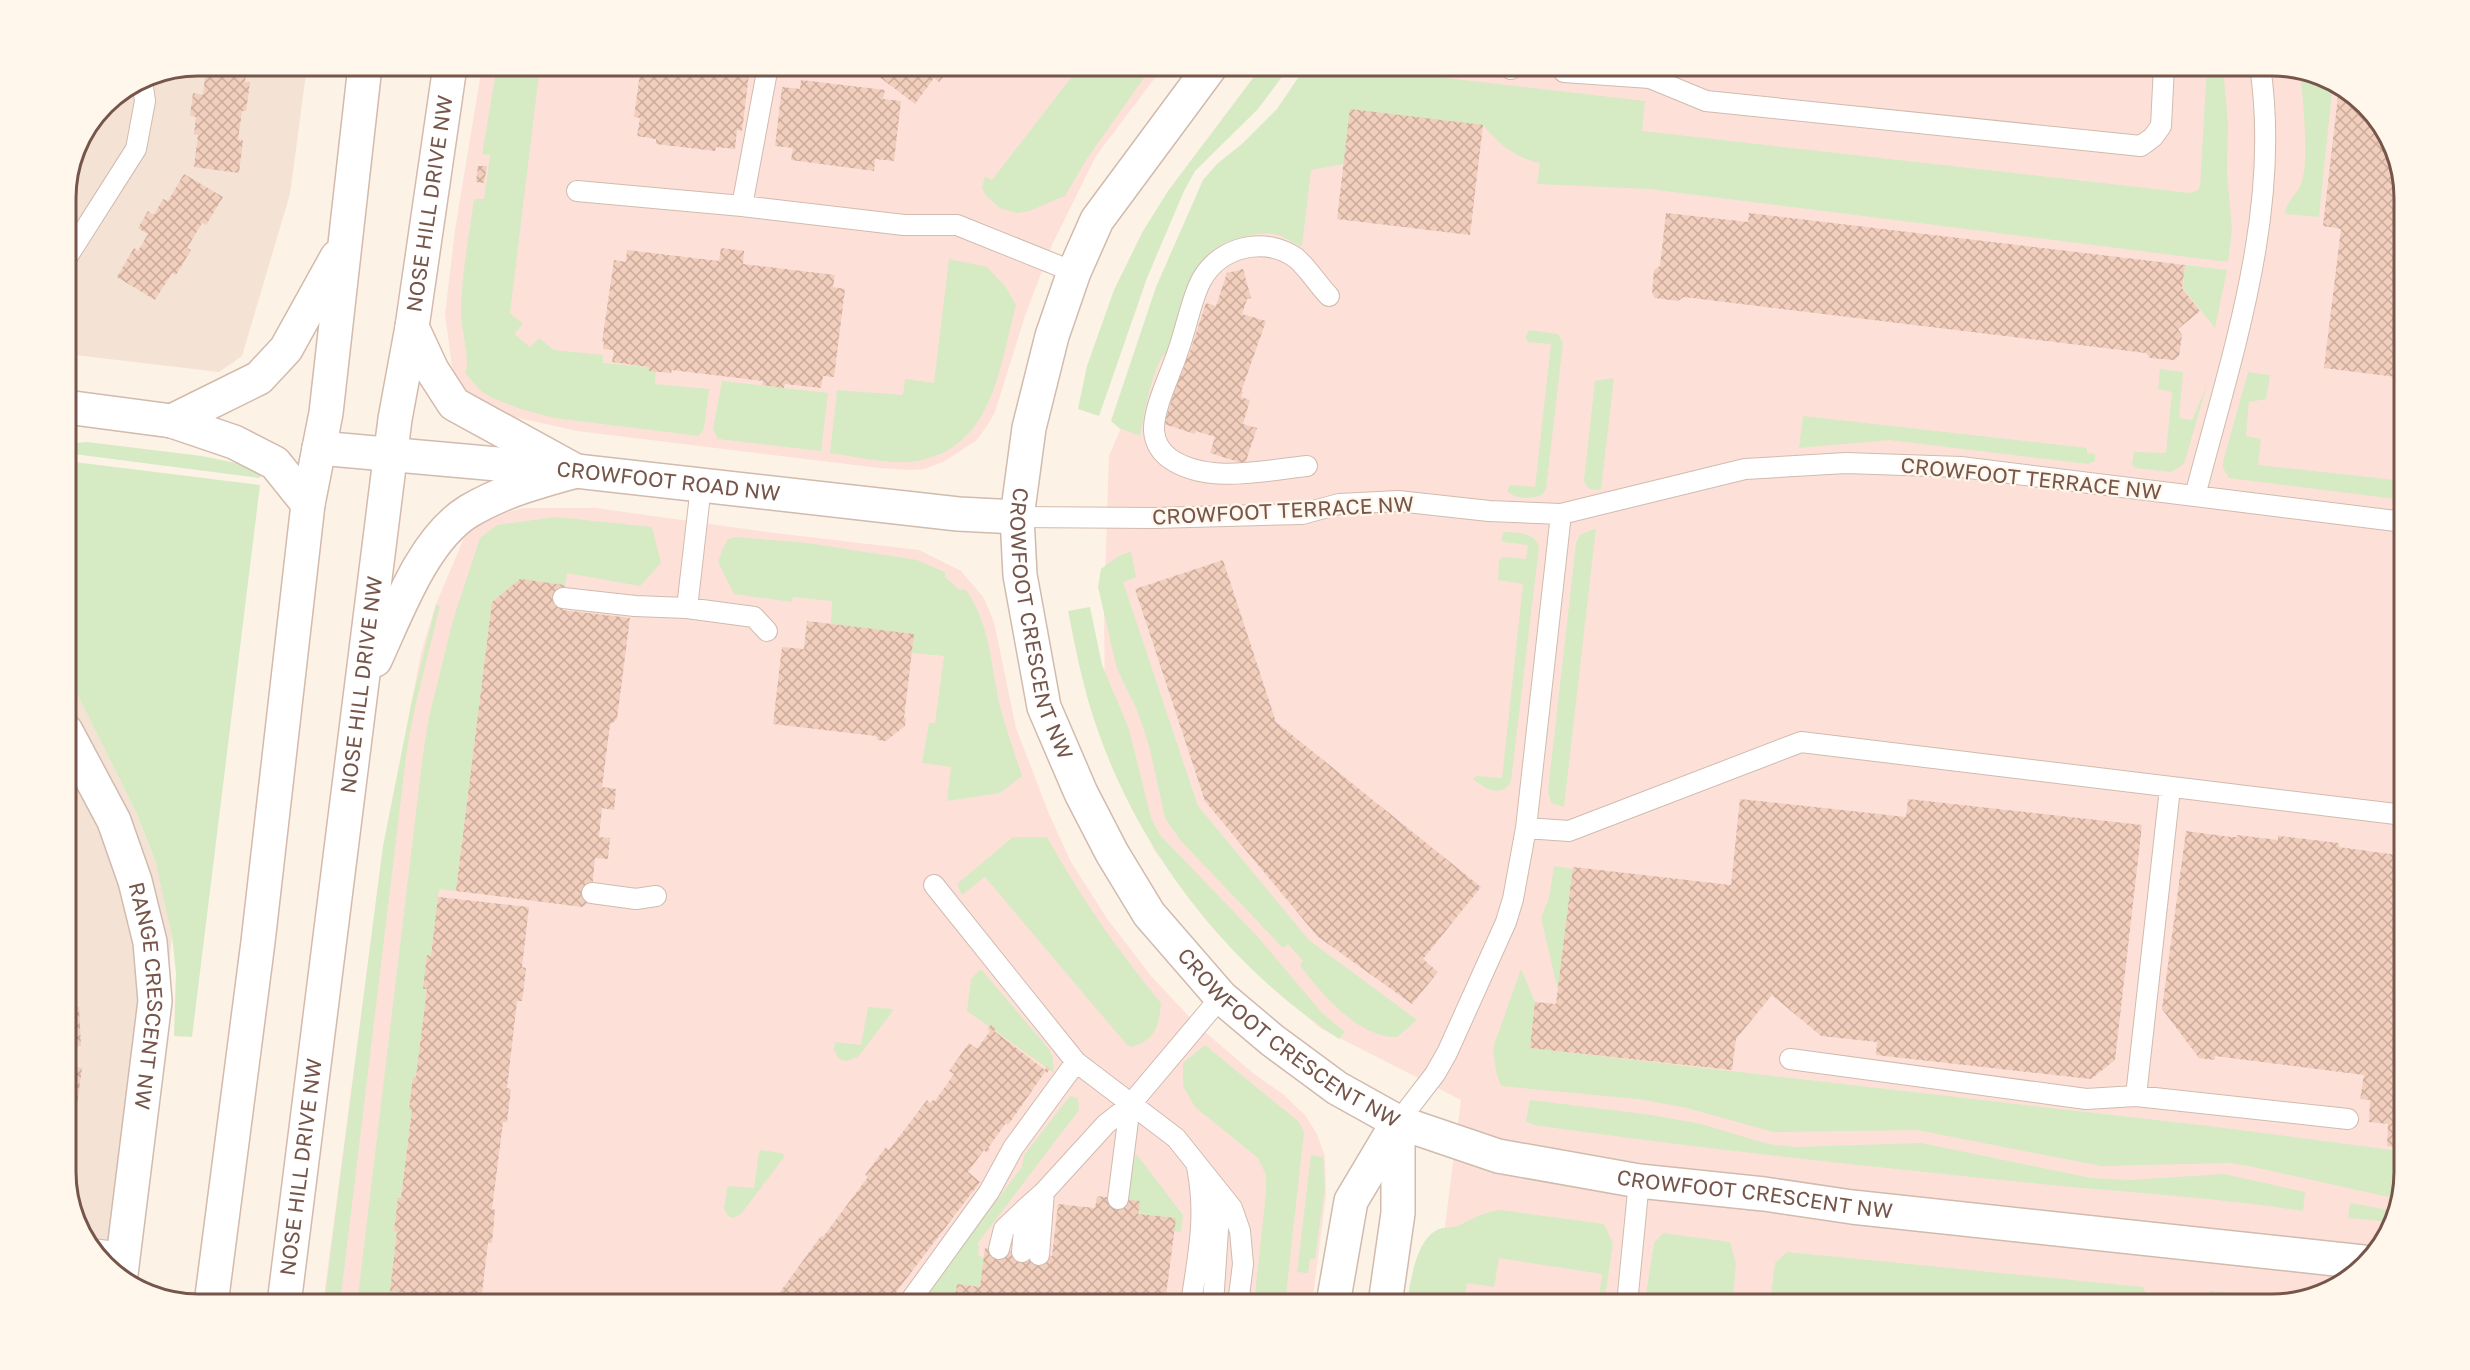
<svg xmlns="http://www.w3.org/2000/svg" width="2470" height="1370" viewBox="0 0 2470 1370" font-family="'Golos Text',sans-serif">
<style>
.residential{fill:#f4e3d4}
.commercial{fill:#fde1d9}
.green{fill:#d6eac4}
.building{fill:url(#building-cross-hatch)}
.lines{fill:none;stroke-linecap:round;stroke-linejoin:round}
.service-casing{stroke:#d0bbae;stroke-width:22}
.minor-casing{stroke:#d0bbae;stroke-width:36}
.tertiary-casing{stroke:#d0bbae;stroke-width:36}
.secondary-casing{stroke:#d3baac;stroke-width:36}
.service{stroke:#fff;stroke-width:20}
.minor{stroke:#fff;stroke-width:33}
.tertiary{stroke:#fff;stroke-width:33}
.secondary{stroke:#fff;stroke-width:33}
.labels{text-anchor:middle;stroke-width:4.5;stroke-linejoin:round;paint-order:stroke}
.street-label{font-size:21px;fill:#76564a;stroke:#fff6ec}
.rim{fill:none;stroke:#76564a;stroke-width:3}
</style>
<defs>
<pattern id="building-cross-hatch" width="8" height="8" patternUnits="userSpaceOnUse" patternTransform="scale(1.5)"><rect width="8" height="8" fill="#f2cebd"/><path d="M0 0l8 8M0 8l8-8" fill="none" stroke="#c9aa9c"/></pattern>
</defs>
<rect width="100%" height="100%" fill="#fdf2e6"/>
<path class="residential" d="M 198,66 L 307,66 L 290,194 L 242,356 L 219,372 L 66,354 L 66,190 L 76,147 L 105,104 L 148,76 Z
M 66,672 L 136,812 L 146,838 L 156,863 L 165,899 L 172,936 L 135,1286 L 88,1246 L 66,1181 Z"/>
<path class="commercial" d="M 482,66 L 1164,66 L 1096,156 L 1052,245 L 1025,316 L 995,412 L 987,426 L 976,441 L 943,462 L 924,469 L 911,470 L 879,468 L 577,431 L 518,418 L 493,409 L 467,392 L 458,380 L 452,367 L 445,314 L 455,230 Z
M 1314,66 L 2272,66 L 2331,80 L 2382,125 L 2404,190 L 2404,1172 L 2390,1231 L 2345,1282 L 2272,1304 L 1435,1304 L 1461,1100 L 1320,1028 L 1234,950 L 1154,850 L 1105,727 L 1104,605 L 1109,456 L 1226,179 Z
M 523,508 L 596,508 L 767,532 L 919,550 L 961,571 L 984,598 L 994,622 L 1016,728 L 1049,814 L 1071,862 L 1108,920 L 1152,977 L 1198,1026 L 1253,1073 L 1284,1095 L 1305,1115 L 1317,1134 L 1325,1156 L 1326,1195 L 1312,1304 L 323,1304 L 380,871 L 421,653 L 436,604 L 464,538 L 490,517 Z"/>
<path class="green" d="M 497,66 L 540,66 L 510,313 L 523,324 L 514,334 L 530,347 L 539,338 L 554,350 L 603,355 L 603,363 L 649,367 L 656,371 L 655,384 L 709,389 L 704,428 L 699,436 L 554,418 L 521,409 L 492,398 L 481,391 L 465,373 C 471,362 461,329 461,314 C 461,276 469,237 474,199 L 484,199 L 490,155 L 482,154 Z
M 1080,66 L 1142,66 L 1148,72 L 1086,160 L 1065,196 L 1029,211 L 1017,213 L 1000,208 L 986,196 L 982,188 L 985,176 L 992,180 Z
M 1262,66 L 1290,66 L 1258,109 L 1195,171 L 1184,191 L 1147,278 L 1099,416 L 1078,409 L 1087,366 L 1114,290 L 1143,231 L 1168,191 Z
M 1306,66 L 1374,66 L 1404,73 L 1645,101 L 1642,131 L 2190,193 L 2198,190 L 2200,186 L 2207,66 L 2223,66 L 2228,124 L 2227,174 L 2232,230 L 2228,262 L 1649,189 L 1537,184 L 1540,163 C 1515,158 1499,144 1483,125 L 1344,164 L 1311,170 L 1302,246 C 1292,243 1283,235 1273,234 C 1259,232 1245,236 1232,240 C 1185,257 1187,307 1171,346 C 1169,350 1165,353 1162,357 C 1151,375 1144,415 1140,436 L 1119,428 L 1111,421 L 1156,287 L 1203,180 L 1217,164 L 1243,143 L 1277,109 Z
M 2300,73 L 2333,82 L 2319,217 L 2285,214 C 2286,201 2299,193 2302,181 C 2309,158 2303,98 2300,73 Z
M 949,259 L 987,267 L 1005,286 L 1016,305 C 1000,364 994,444 922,460 C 894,466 859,457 830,453 L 837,390 L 903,395 L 905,379 L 934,383 Z
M 2185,265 L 2227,270 L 2215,328 L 2183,288 Z
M 1529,330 L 1558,334 L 1563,343 L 1546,489 L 1543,494 C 1533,500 1515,499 1507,491 L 1510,485 L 1535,487 L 1551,344 L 1528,342 L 1525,338 Z
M 2160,369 L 2183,372 L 2179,418 L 2192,420 L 2207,385 L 2184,464 L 2171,472 L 2135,468 L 2132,465 L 2134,452 L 2166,453 L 2172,392 L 2158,389 Z
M 2248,372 L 2270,375 L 2266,399 L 2249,402 L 2246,436 L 2261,439 L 2258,465 L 2404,481 L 2404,500 L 2229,478 L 2223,468 L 2223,462 Z
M 1614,378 L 1601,489 C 1592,492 1586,488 1584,480 L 1595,381 Z
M 722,381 L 828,393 L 821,451 L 718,439 L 713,429 Z
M 1803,416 L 2087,448 L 2087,453 L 2095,454 L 2095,461 L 2088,464 L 1889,440 L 1799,448 Z
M 87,442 L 202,456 L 250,466 L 261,473 L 260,478 L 66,453 L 66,444 Z
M 66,461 L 260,485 L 192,1037 L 174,1036 L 176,973 L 172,936 L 156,863 L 136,812 L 66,672 Z
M 556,517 L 652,527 L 661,563 L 640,586 L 567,573 L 565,585 L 520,579 L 492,602 L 456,891 L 439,889 L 431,956 L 428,955 L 424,989 L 427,989 L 416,1077 L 413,1077 L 409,1110 L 412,1110 L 401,1198 L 398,1198 L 394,1230 L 397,1231 L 390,1291 L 420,1296 L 419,1304 L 357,1304 L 423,754 L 429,717 L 453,620 L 480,538 L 497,525 Z
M 1596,528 L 1564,807 L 1551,803 L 1548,791 L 1576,543 L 1580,535 Z
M 1504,532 C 1518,533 1534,531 1539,547 L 1511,781 C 1502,799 1484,788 1473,779 L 1476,776 L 1502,778 L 1523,584 L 1498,580 L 1499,560 L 1503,557 L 1526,559 L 1528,545 L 1503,542 L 1501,539 Z
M 736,537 L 807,543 L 917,560 L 945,572 L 945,577 L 958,589 L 966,590 C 991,625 991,669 1001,710 C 1007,732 1015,754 1022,776 L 1000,793 L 947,801 L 951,767 L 922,763 L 929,723 L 935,723 L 944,656 L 912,653 L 914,634 L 831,624 L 832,601 L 793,597 L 792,602 L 734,594 L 718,562 L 723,548 L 728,539 Z
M 1131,551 L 1136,577 L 1123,582 L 1198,806 L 1309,940 L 1417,1020 L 1397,1037 C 1360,1039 1320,993 1300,965 L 1303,961 L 1288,944 L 1283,948 L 1181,841 L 1165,818 L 1149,745 L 1136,708 L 1117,669 L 1098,587 L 1101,569 L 1117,557 Z
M 436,605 L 440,606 L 415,707 L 407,749 L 340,1304 L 324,1304 L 383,846 L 412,700 Z
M 1090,607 L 1102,665 L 1129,729 L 1151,818 L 1160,835 L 1258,937 L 1322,1013 L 1345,1032 L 1339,1039 C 1229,967 1141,854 1098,731 C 1084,692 1076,651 1068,611 Z
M 1013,837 L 1047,837 C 1082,899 1116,948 1161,1003 C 1159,1027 1155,1040 1131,1047 L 1127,1045 L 985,877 L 962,895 L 957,884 Z
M 1554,866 L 1573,869 L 1558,991 L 1541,917 L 1549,898 Z
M 981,969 L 1049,1049 L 1053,1058 L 1054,1073 L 967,1011 L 971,979 Z
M 1521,969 L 1535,1002 L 1530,1048 L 2217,1127 L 2392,1150 L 2393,1147 L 2404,1148 L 2404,1172 L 2398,1199 L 2249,1166 L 2229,1163 L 2101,1166 L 1917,1130 L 1773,1132 L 1683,1107 L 1637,1099 L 1501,1086 L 1496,1072 L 1493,1048 Z
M 868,1007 L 892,1009 L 893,1011 L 858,1057 L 846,1061 L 839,1059 L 834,1050 L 835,1042 L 861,1045 Z
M 1205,1045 L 1299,1122 L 1304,1132 L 1285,1304 L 1254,1304 L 1266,1192 L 1266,1175 L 1258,1158 L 1195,1107 L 1183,1086 L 1183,1063 Z
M 1070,1096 L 1078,1098 L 1079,1110 L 977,1244 L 979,1246 L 978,1256 L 984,1257 L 980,1287 L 957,1284 L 955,1304 L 918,1304 L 1022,1167 L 1024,1155 Z
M 1530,1100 L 1652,1115 L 1701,1124 L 1768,1144 L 1795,1147 L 1921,1143 L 2091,1178 L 2129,1180 L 2224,1174 L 2305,1192 L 2303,1211 C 2216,1197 2128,1193 2041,1184 C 1881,1168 1721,1151 1562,1129 L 1534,1125 L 1526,1121 Z
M 761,1150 L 781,1153 L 785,1156 L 741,1214 L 733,1218 L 728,1216 L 724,1208 L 727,1188 L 730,1186 L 754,1188 L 759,1152 Z
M 1135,1155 L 1138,1156 L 1183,1215 L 1181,1232 L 1174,1231 L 1175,1218 L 1138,1214 L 1128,1200 Z
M 1311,1155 L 1323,1157 L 1325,1187 L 1315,1259 L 1310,1259 L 1308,1273 L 1297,1272 Z
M 2350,1203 L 2395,1211 L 2392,1222 L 2348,1218 Z
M 1501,1210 L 1604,1224 L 1613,1243 L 1605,1297 L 1599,1296 L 1602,1274 L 1499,1258 L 1494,1287 L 1467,1283 L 1464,1304 L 1407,1304 C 1410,1283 1416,1238 1439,1229 C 1445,1227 1452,1228 1457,1226 C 1476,1218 1479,1213 1501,1210 Z
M 1663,1233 L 1730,1242 L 1736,1264 L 1733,1299 L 1705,1295 L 1703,1304 L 1656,1304 L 1645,1301 L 1654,1243 Z
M 1787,1252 L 2143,1287 L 2147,1295 L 2147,1304 L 1799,1304 L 1770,1301 L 1775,1263 Z
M 2210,1291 L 2292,1298 L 2272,1304 L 2201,1304 Z"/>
<path class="building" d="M 202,66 L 247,66 L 245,82 L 250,82 L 246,111 L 242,111 L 238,140 L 243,140 L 239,173 L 194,167 L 198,135 L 194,134 L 196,117 L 190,116 L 193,93 L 203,95 L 205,77 L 201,77 Z
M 641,66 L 750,66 L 742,131 L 737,130 L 735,149 L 716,147 L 715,151 L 656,144 L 656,139 L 637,136 L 640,118 L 634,117 Z
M 865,66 L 952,66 L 939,82 L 934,78 L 915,104 Z
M 801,80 L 885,90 L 883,99 L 901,101 L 894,161 L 875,159 L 874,171 L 791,160 L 793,148 L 775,146 L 782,87 L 800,89 Z
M 2339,87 L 2382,125 L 2404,190 L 2404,378 L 2324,368 L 2341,229 L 2323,226 Z
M 1350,109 L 1483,125 L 1470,235 L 1337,219 Z
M 478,166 L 487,166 L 484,183 L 476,182 Z
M 184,174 L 223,197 L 206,225 L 202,223 L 187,248 L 191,250 L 176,275 L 172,273 L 155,300 L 117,277 L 134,248 L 138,251 L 148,234 L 138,228 L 148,211 L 154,215 L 163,199 L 168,201 Z
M 1666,213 L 1748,222 L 1749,213 L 2185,265 L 2182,288 L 2200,311 L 2178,329 L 2182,335 L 2179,356 L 2174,360 L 2150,358 L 2146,353 L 1684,297 L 1678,301 L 1655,298 L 1652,293 L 1654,270 L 1660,266 Z
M 721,248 L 744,251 L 743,264 L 835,275 L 833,287 L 845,289 L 834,377 L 823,376 L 821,388 L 785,384 L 784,388 L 762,385 L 763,381 L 672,370 L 671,373 L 649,371 L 649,367 L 612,362 L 614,350 L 603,349 L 604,342 L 602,342 L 614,260 L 626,262 L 627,250 L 719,261 Z
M 1243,269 L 1251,298 L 1247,299 L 1242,314 L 1266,321 L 1241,392 L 1243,392 L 1241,397 L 1250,400 L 1243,424 L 1257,428 L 1245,464 L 1210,453 L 1215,437 L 1196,431 L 1195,434 L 1164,424 L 1186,354 L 1189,355 L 1206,303 L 1216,306 L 1227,273 Z
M 1223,560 L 1276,722 L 1481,887 L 1423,959 L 1438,972 L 1412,1004 L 1317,936 L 1205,801 L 1135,589 Z
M 520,579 L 565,585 L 562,610 L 630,618 L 617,719 L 610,725 L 602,787 L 616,789 L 614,810 L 602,808 L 599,837 L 610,838 L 608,859 L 595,858 L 591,901 L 582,907 L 456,891 L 492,602 Z
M 807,621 L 914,634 L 904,718 L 906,718 L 905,726 L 886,741 L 878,740 L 876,736 L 773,724 L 782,647 L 804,649 Z
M 1740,799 L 1906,817 L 1908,799 L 2142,825 L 2115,1060 L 2091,1079 L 1876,1055 L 1877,1042 L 1821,1036 L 1772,995 L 1736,1039 L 1732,1070 L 1530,1048 L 1535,1002 L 1556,1004 L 1573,867 L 1731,885 Z
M 2186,831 L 2231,837 L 2237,837 L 2237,835 L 2278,840 L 2278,835 L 2280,836 L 2339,843 L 2339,847 L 2404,856 L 2404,1148 L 2387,1146 L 2388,1124 L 2369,1122 L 2370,1100 L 2360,1099 L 2364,1075 L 2215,1056 L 2215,1060 L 2199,1058 L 2162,1009 Z
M 438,897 L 529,907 L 522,967 L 526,968 L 523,994 L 522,1001 L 517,1001 L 507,1088 L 511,1089 L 507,1122 L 503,1122 L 492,1209 L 495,1210 L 492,1243 L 488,1243 L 481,1302 L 390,1291 L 397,1231 L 394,1231 L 398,1198 L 401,1198 L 412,1110 L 409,1110 L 413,1077 L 416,1077 L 427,989 L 423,989 L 427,955 L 431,956 Z
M 66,1007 L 79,1007 L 81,1046 L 66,1046 Z
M 991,1025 L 996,1028 L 994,1031 L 1045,1070 L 1047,1066 L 1050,1069 L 1047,1073 L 1045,1072 L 1008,1125 L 1006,1123 L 988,1148 L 990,1149 L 987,1153 L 984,1150 L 968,1172 L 980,1182 L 887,1304 L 772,1303 L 821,1236 L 823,1237 L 868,1177 L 865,1175 L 886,1147 L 889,1150 L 927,1100 L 930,1103 L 933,1100 L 935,1101 L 954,1074 L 949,1071 L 969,1043 L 977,1049 L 990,1031 L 988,1029 Z
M 66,1066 L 82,1068 L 76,1113 L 66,1112 Z
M 1097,1196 L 1140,1201 L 1138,1214 L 1176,1218 L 1165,1304 L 954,1304 L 957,1284 L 980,1287 L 985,1248 L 1052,1256 L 1058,1204 L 1095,1208 Z"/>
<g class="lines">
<g class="service-casing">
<path id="service" d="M 1511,69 L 1512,66
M 1564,72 L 1650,78 L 1706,101 L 2141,146 L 2153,137 L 2161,126 L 2164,66
M 577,191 L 742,206 L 904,225 L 957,225 L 1074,272
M 742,206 L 768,66
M 66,259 L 136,149 L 145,101 L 142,80
M 1307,466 C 1265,470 1207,485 1169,458 C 1160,451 1155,442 1154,431 C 1153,407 1172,372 1179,348 C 1186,329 1192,296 1202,279 C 1221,246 1265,236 1296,258 C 1308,268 1318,285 1329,296
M 701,486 L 687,608 L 754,617 L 767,631
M 2195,496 C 2231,357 2282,211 2260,66
M 1017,517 L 1155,518 L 1302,514 L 1339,504 L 1398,501 L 1489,511 L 1561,514 L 1745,469 L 1846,463 L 1961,467 L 2404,522
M 563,598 L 635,606 L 687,608
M 2170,788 L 2136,1096 L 2348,1119
M 1526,828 L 1569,831 L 1801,742 L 2404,815
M 934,885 L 1076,1062 L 1176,1138 L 1232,1208 L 1240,1231 L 1243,1264 L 1238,1304
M 592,893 L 636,899 L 656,896
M 1790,1059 L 2086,1099 L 2136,1096
M 1398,1122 L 1435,1074 L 1447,1053 L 1506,922 L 1513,899 L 1526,828 L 1561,514
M 1213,1188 L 1219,1215 L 1213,1304
M 1118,1199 L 1130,1105
M 92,1249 L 124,1253
M 999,1249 L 1004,1229 L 1026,1208
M 1022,1252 L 1026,1208 L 1044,1192
M 1039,1255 L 1044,1192 L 1106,1124 L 1130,1105 L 1221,997
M 908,1304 L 989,1192 L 1013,1148 L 1076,1062
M 1191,1304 C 1198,1255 1207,1217 1197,1167
M 1627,1304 L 1639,1181"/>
</g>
<g class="minor-casing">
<g id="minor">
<path d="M 66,407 L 172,421"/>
<path id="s1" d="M 66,731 L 114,821 L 135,881 L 150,942 L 155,1001 L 121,1274"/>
</g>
</g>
<g class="tertiary-casing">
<g id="tertiary">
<path id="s2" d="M 1211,66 L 1097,220 L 1074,272 L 1052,336 L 1029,428 L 1017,517 L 1020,575 L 1044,707 L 1081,793 L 1112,853 L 1149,914 L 1221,997 L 1272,1040 L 1337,1088 L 1398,1122 L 1498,1156 L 1639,1181 L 1764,1194 L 1852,1207 L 2363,1262"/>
<path id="s3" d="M 319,448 L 576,471 L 958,514 L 1017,517"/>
<path d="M 1333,1304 L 1351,1201 L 1398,1122"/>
<path d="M 1385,1304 L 1398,1213 L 1398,1122"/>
</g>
</g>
<g class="secondary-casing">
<g id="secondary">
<path d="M 412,327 L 432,370 L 454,404 L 576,471"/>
<path d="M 172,421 L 259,378 L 286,349 L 337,257"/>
<path d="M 172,421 L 234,442 L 275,463 L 308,504"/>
<path d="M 375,660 C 397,613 423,539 469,511 C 503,491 539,481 576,471"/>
<path d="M 211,1304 L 258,942 L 308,504 L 326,413 L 365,66"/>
<path id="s4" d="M 284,1304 L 395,419 L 412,327 L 450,66"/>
</g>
</g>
<use href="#service" class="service"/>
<use href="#minor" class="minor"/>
<use href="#tertiary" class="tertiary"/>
<use href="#secondary" class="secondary"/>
</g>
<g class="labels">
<g class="street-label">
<text dy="7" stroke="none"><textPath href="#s4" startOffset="1110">NOSE HILL DRIVE NW</textPath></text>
<text transform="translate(2031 479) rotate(6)" y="7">CROWFOOT TERRACE NW</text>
<text dy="7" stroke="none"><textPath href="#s3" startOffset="351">CROWFOOT ROAD NW</textPath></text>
<text transform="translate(1283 511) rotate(-3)" y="7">CROWFOOT TERRACE NW</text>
<text dy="7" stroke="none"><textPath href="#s2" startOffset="610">CROWFOOT CRESCENT NW</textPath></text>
<text dy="7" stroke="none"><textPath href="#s4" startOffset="624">NOSE HILL DRIVE NW</textPath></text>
<text dy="7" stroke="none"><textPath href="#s1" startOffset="282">RANGE CRESCENT NW</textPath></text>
<text dy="7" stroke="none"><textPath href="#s2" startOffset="1114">CROWFOOT CRESCENT NW</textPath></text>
<text dy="7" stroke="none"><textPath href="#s4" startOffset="138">NOSE HILL DRIVE NW</textPath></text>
<text dy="7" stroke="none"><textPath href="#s2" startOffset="1618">CROWFOOT CRESCENT NW</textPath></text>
</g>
</g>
<path d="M0 0H2470V1370H0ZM198 76H2272A122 122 0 0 1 2394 198V1172A122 122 0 0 1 2272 1294H198A122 122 0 0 1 76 1172V198A122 122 0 0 1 198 76Z" fill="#fff6ec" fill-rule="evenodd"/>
<path class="rim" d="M198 76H2272A122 122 0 0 1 2394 198V1172A122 122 0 0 1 2272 1294H198A122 122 0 0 1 76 1172V198A122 122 0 0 1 198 76Z"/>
</svg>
